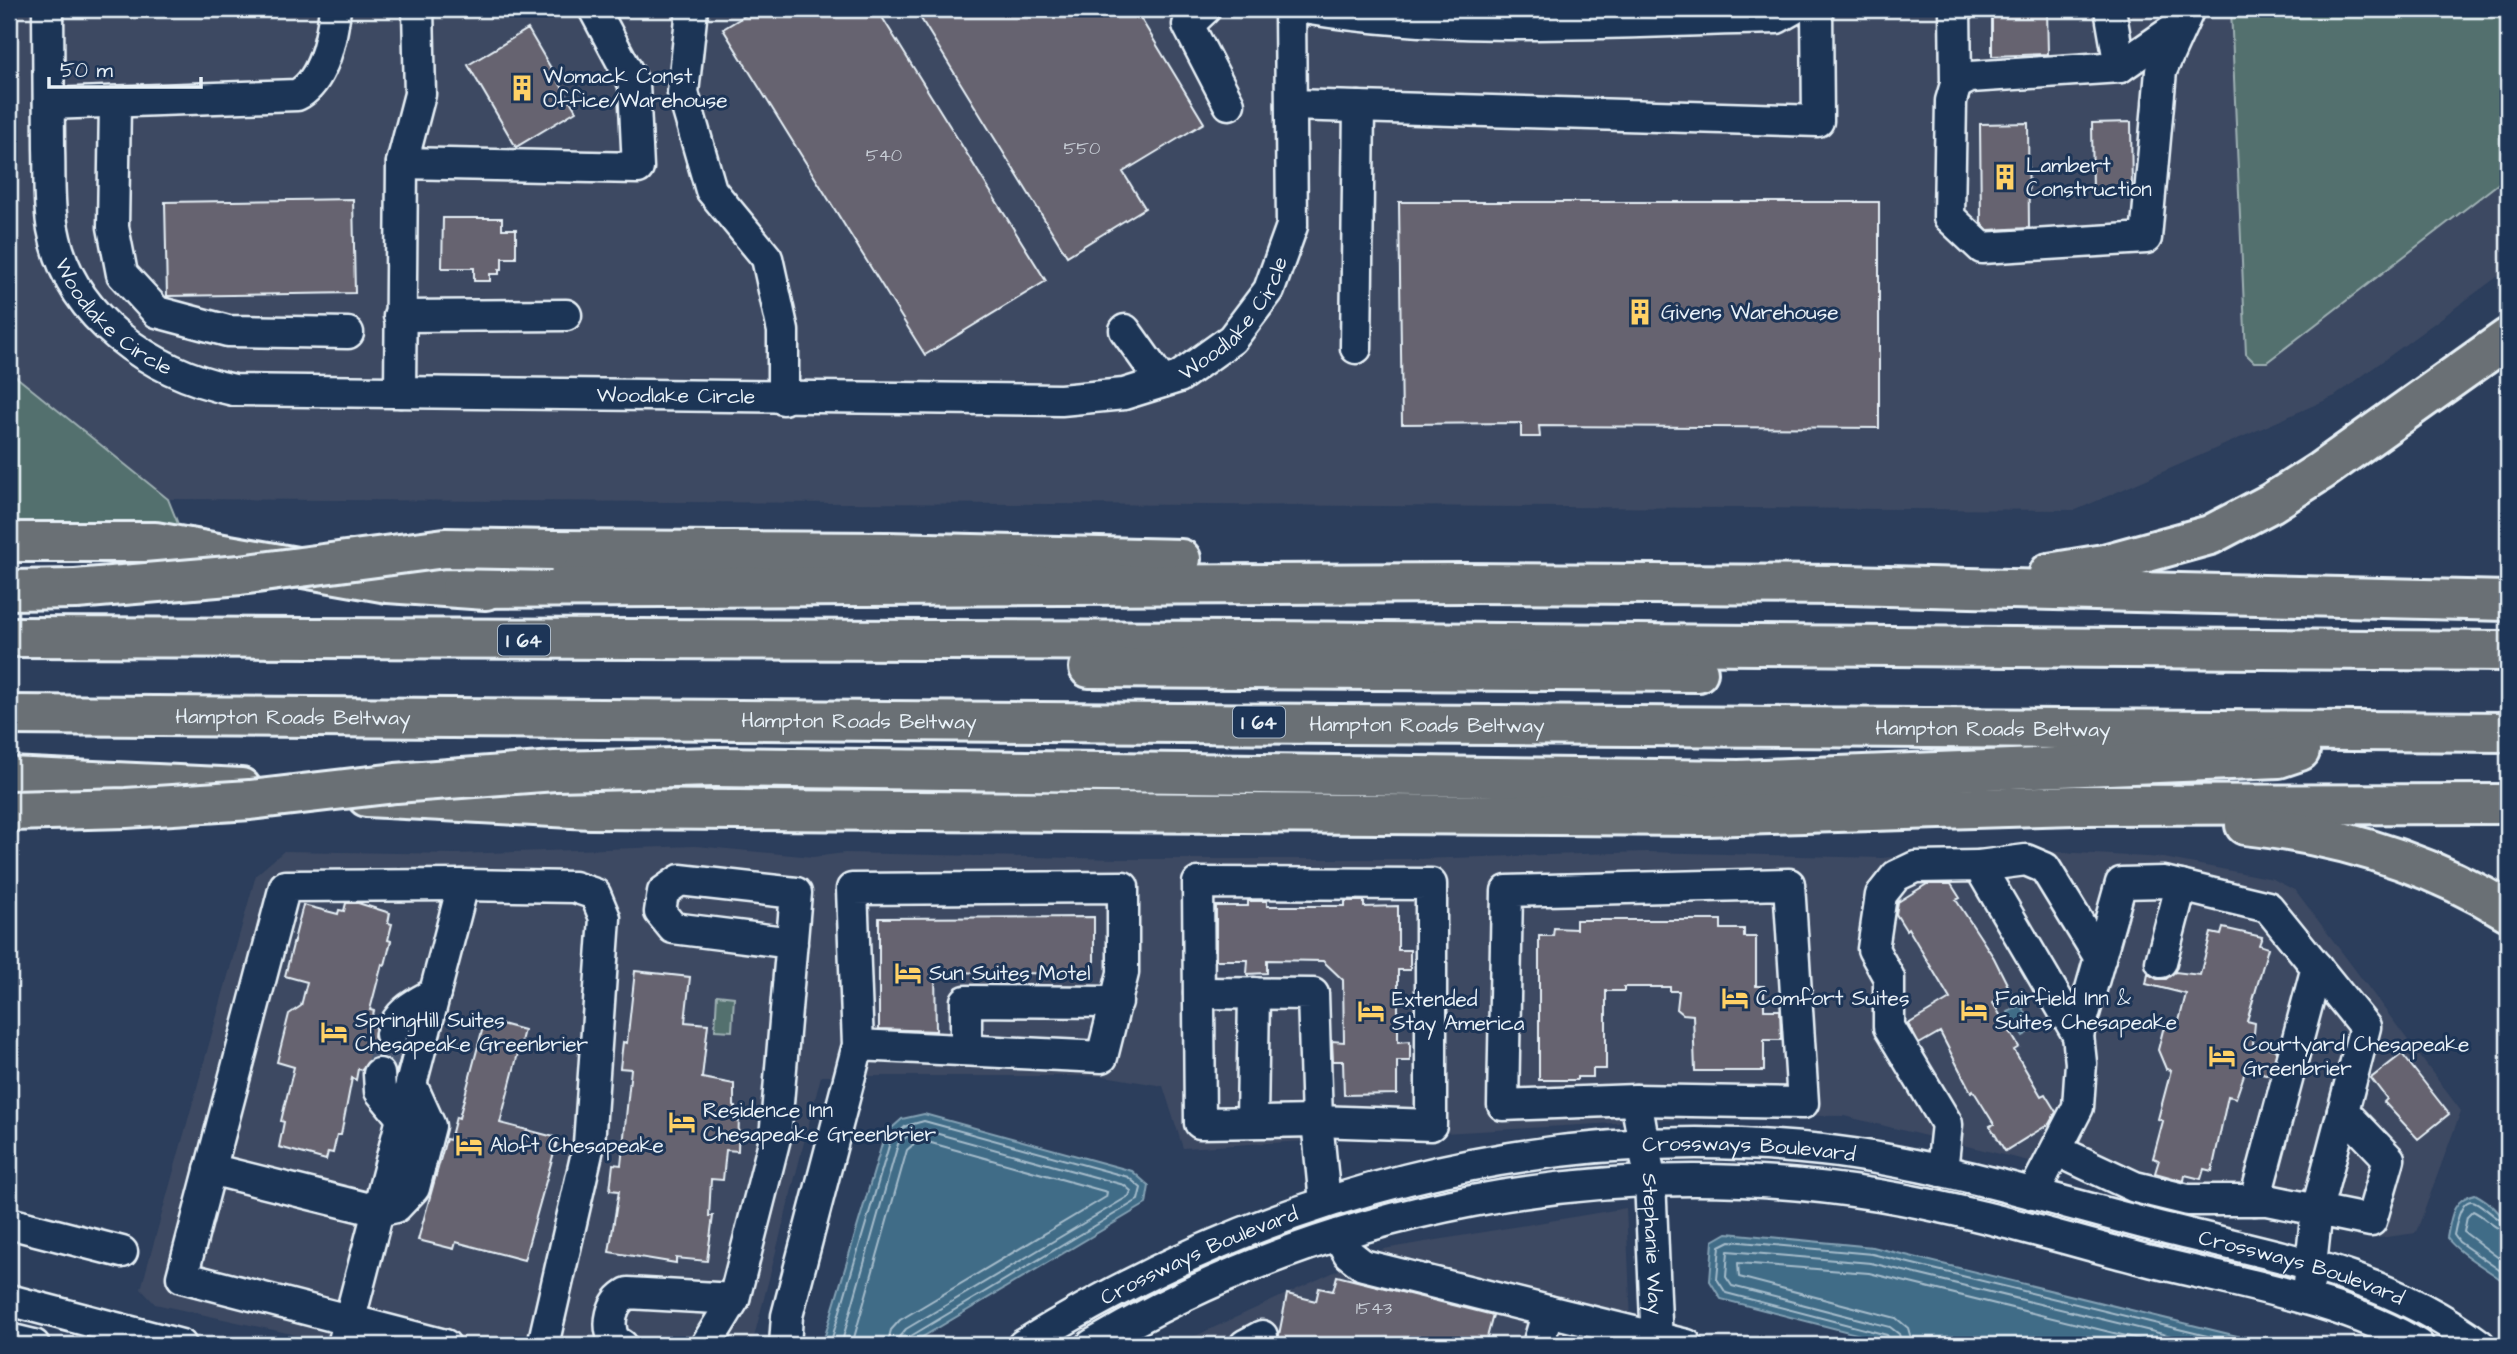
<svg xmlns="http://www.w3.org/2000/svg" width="2517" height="1354" viewBox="0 0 2517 1354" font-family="'Architects Daughter',sans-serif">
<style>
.built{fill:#3d4962}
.green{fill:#53706e;stroke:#9eb0b3;stroke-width:2}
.water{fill:#416c87;stroke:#84a1b4;stroke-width:2}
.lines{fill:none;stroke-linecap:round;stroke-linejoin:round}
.shore{stroke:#a5bccb;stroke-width:2}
.building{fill:#666470;stroke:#e8f1f8;stroke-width:2}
.minor-tunnel{stroke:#485973;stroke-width:30;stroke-dasharray:30 15;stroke-linecap:butt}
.minor-casing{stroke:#e8f1f8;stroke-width:35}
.highway-casing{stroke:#e8f1f8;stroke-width:44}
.minor{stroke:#1d3557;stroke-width:30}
.highway{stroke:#6a7074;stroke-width:38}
.highway-bridge-casing{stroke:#e8f1f8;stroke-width:44;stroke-linecap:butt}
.highway-bridge{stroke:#6a7074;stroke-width:38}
.labels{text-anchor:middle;stroke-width:6;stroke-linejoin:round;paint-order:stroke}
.number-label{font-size:18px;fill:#c8ced6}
.shield{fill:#1d3557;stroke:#abb9c8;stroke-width:2}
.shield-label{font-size:19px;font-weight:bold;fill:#e8f1f8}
.poi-label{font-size:21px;fill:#e8f1f8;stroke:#1d3557;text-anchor:start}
.street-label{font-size:21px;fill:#e8f1f8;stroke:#1d3557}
</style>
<rect width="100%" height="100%" fill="#2c3e5c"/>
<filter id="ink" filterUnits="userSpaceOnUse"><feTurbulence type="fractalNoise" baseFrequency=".0143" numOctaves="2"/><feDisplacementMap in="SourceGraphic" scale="14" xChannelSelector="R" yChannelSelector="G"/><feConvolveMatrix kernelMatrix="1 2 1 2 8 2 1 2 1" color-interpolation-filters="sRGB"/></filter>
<g filter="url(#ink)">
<path class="built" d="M 9,9 L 2508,9 L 2508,269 L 2335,396 L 2076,510 L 168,499 L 9,371 Z
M 696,846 L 813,857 L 845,853 L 1119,859 L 1416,859 L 1647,852 L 1882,858 L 1991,848 L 2164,858 L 2273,879 L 2296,891 L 2461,1111 L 2416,1233 L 2372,1239 L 2243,1213 L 1844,1116 L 1752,1115 L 1183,1148 L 1163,1086 L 1104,1076 L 821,1076 L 752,1345 L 342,1345 L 155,1304 L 141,1289 L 256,875 L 284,851 L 455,854 Z
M 1626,1208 L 1632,1345 L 1176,1345 L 1384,1249 Z"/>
<path class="green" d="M 2231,9 L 2508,9 L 2508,176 L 2267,362 L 2254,362 L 2246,354 Z
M 9,371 L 168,499 L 182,534 L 9,532 Z
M 717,995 L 734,997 L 732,1031 L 715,1030 Z"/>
<path class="water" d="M 2021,1005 L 2035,1029 L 2023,1036 L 2008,1012 Z
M 924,1114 L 1132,1171 L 1149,1186 L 1146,1204 L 909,1345 L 826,1345 L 824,1339 L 885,1134 L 902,1119 Z
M 2475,1194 C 2517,1217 2508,1239 2508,1285 C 2491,1271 2459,1254 2447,1238 C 2451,1217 2452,1199 2475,1194 Z
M 1727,1233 L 1873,1247 L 2274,1345 L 1899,1345 L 1721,1299 L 1710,1281 L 1713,1241 Z"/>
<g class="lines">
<path class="shore" d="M 2508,1223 C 2485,1219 2466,1169 2454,1235 L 2459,1242 L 2508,1276
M 2508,1231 C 2494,1230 2486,1217 2473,1211 L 2467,1217 L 2464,1232 L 2508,1265
M 832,1345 L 832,1338 L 891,1139 L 906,1126 L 924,1121 L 1128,1177 L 1141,1188 L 1138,1200 L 911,1336 L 907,1345
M 841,1345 L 898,1144 L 910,1134 L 924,1130 L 1124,1185 L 1131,1191 L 1129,1196 L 906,1329 L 899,1337 L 898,1345
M 852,1345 L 907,1150 L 915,1143 L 924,1141 L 1107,1192 L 1106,1197 L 900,1320 L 891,1330 L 887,1345
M 1893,1345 L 1887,1335 L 1726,1293 L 1717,1279 L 1720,1246 L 1730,1241 L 1872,1254 L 2244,1345
M 1902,1345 L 1899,1334 L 1890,1327 L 1732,1286 L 1726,1277 L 1728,1251 L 1871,1263 L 2208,1345
M 1913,1345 L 1908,1328 L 1896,1318 L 1739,1277 L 1738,1263 L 1869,1273 L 2163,1345"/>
</g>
<path class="building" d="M 756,9 L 877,9 L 1046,281 L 925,355 L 723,29 Z
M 915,9 L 1135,9 L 1204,123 L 1123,172 L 1145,208 L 1067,256 Z
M 1992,9 L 2047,9 L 2048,54 L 1992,56 Z
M 528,29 L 576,111 L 516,147 L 468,65 Z
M 2131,122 L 2132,192 L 2093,193 L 2092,123 Z
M 2028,123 L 2029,228 L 1988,230 L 1981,223 L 1980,124 Z
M 353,199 L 355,293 L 167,296 L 165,202 Z
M 1399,202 L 1879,202 L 1879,428 L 1539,426 L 1540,437 L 1521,437 L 1521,423 L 1402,424 Z
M 443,218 L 502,218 L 502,229 L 516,229 L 516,258 L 502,258 L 502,269 L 499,269 L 499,274 L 490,274 L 490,281 L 474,281 L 474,268 L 442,268 Z
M 1927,884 L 1951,884 L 1960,898 L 1956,900 L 1994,958 L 2011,992 L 1993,1003 L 2019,1047 L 2014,1050 L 2041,1096 L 2045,1094 L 2056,1112 L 2049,1124 L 2005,1151 L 1990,1126 L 1994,1124 L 1973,1090 L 1971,1092 L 1940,1032 L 1919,1044 L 1908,1024 L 1950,999 L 1908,928 L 1906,930 L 1896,914 L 1898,902 Z
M 1248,901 L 1267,901 L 1267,906 L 1345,906 L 1345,901 L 1364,901 L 1364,907 L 1398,906 L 1398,950 L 1410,950 L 1410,970 L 1398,970 L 1398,1042 L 1410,1041 L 1410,1061 L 1397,1061 L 1397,1094 L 1344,1095 L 1343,1061 L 1333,1061 L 1332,1041 L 1344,1042 L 1343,980 L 1323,961 L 1267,960 L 1267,973 L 1247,974 L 1248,960 L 1216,960 L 1216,906 L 1248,906 Z
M 346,903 L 358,903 L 390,913 L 388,923 L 392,924 L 388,940 L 391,941 L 385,965 L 382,964 L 370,1010 L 374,1011 L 370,1024 L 376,1025 L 374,1037 L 384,1050 L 394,1051 L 403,1047 L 396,1072 L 387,1059 L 379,1057 L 369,1060 L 362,1070 L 358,1069 L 356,1080 L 352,1078 L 341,1135 L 337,1135 L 333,1153 L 328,1152 L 326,1160 L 279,1147 L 284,1122 L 281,1121 L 294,1067 L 277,1062 L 289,1014 L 301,1006 L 307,982 L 285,976 L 303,905 L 338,914 L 339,910 L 344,911 Z
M 1094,917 L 1094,974 L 935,972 L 936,1031 L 879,1029 L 879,918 Z
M 1576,920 L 1721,920 L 1721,929 L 1744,929 L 1744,937 L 1756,937 L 1756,986 L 1764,986 L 1764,1010 L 1780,1010 L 1781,1040 L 1764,1040 L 1764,1071 L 1695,1071 L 1693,1015 L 1683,1014 L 1677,1009 L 1679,991 L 1670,991 L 1670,987 L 1624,987 L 1624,991 L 1606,991 L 1606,1069 L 1593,1069 L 1593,1077 L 1577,1077 L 1577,1080 L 1539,1080 L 1539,936 L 1553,936 L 1554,928 L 1576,929 Z
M 2223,928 L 2262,937 L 2259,945 L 2268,948 L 2247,1021 L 2255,1023 L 2253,1044 L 2277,1050 L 2270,1075 L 2246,1069 L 2236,1098 L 2228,1096 L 2212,1171 L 2204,1169 L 2201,1179 L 2185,1175 L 2184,1181 L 2155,1173 L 2159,1160 L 2153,1158 L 2163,1121 L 2158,1119 L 2171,1070 L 2166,1069 L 2158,1050 L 2163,1030 L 2179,1021 L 2186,994 L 2146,984 L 2148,974 L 2157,979 L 2166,979 L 2175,972 L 2200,975 L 2211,933 L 2221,935 Z
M 635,971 L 690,977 L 685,1022 L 708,1024 L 702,1078 L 734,1084 L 734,1107 L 736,1107 L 736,1115 L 739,1115 L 738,1151 L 726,1150 L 723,1180 L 711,1179 L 709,1216 L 713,1216 L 707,1261 L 676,1258 L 676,1263 L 609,1252 L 619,1191 L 610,1190 L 613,1164 L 621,1165 L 631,1069 L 620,1068 L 623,1042 L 627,1043 Z
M 490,1021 L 524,1030 L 500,1123 L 558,1138 L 524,1260 L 456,1242 L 454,1249 L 418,1240 L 446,1139 L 450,1140 L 456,1117 L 459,1118 L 483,1027 L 488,1029 Z
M 2402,1054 L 2449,1114 L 2418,1139 L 2384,1102 L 2387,1099 L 2371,1078 Z
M 1337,1276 L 1493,1315 L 1485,1345 L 1277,1345 L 1287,1294 L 1316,1301 L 1319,1288 L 1333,1291 Z"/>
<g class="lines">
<path class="minor-tunnel" d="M 379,1074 L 391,1034"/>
<g class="minor-casing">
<g id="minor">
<path id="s1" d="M 48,9 C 48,55 49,102 49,148 C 50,174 48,203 53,229 C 69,317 151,373 234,390 L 1061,400 L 1124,394 L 1179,377 L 1232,339 L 1269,290 L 1292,226 L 1290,9"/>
<path d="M 692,9 L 683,93 L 711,190 L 767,258 L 783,331 L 783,399"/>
<path d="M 1205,9 L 1188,25 L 1229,104"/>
<path d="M 1310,9 C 1464,34 1622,21 1777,18 L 1793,9"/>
<path d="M 1955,9 L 1956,84 L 1951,101 L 1949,217 L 1982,248 L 2146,238 L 2161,71 L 2189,9"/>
<path d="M 2110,9 L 2120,67"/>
<path d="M 1956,84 L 1970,77 L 2120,67 L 2182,24"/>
<path d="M 115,103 L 113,227 L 122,274 L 157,312 L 228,331 L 348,333"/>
<path d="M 49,104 L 297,95 C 324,81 332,36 335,9"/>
<path d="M 1291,105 L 1818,121 L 1817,9"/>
<path d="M 402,163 L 638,168 L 634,84 L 594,9"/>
<path d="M 399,316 L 566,315"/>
<path d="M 1125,330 L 1162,382"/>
<path d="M 1356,348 L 1359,107"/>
<path d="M 400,392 L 402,163 L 420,94 L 418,9"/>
<path d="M 1979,866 L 2026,860 L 2045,868 L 2100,958"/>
<path d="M 1198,883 L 1431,884 L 1431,1125 L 1317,1121 L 1200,1123 Z"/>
<path d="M 1789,884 L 1803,1103 L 1636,1100 L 1503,1105 L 1507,891 Z"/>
<path d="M 2161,962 L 2181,886"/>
<path d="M 1199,993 L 1313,994 L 1317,1121 L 1325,1202"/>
<path d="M 391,1034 C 398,1011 415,1004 435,993"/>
<path d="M 966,1050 L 966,1001 L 1117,1002"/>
<path d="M 379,1074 L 380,1091 L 402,1118"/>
<path id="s2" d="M 1636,1100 L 1650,1179 L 1657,1345"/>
<path d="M 1252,1122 L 1254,993"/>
<path d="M 2058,1151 L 2135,1187 L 2188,1200 L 2268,1200 L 2371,1221 L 2389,1159 L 2343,1111 L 2365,1027 L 2268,907 L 2164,882 L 2121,883 L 2078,1035"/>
<path d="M 210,1169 L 378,1211 L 396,1207 L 414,1188 L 430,1126 L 411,1084"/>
<path d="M 1942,1171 L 1947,1124 L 1889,1027 L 1889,978 L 1873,949 L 1881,895 L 1896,876 L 1915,867 L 1979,866 L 2078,1035 L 2081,1063 L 2078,1107 L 2033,1194"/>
<path d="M 2255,1200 L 2317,967"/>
<path d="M 9,1223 L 122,1252"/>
<path d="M 1338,1235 L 1349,1254 L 1363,1265 L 1548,1311"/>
<path d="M 2309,1283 L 2317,1209 L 2343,1111"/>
<path d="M 9,1300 L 181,1345"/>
<path d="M 9,1339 L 34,1345"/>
<path d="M 343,1345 L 463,885 L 574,887 L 595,894 L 605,918 L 589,1144 L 543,1345"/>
<path d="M 445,1345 L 182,1277 L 285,886 L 463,885"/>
<path d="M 622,1345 L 615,1341 C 606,1325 611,1302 628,1293 L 734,1299"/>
<path d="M 706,1345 L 734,1299 L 775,1138 L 796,893 L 680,880 L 663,892 L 660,912 L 673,928 L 792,943"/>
<path d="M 785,1345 L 787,1316 L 858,1045 L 852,889 L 1123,887 L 1123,973 L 1102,1057 L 858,1045"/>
<path id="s3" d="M 1023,1345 C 1263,1195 1538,1119 1822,1150 C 1934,1163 2043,1197 2151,1225 C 2268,1255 2382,1271 2480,1345"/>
<path d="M 1092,1345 C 1327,1205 1609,1151 1879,1195 C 1968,1210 2055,1236 2142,1259 C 2224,1280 2348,1300 2418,1345"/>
<path d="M 1245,1345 L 1262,1336"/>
<path d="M 1538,1345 L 1548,1311 L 1687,1345"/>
</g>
</g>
<g class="highway-casing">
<g id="highway">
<path d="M 9,542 L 155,542 L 388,583 L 486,590"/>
<path d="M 552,550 L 888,552 L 1181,559"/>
<path d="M 2049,573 L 2104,564 L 2210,535 L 2271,503 L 2321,471 L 2508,338"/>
<path d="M 461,588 L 1462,583 L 1846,585 L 2508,601"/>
<path d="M 9,590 L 76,589"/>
<path d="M 9,637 L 1253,641 L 2508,651"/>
<path d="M 1089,668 L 1698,672"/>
<path id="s4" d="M 9,715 L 2508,732"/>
<path d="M 715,767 L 1739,780 L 2279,758 L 2300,751"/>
<path d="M 9,777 L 241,788"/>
<path d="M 367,797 L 591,809 L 1705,816 L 2076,805 L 2508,804"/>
<path d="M 2245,825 C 2337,835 2428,862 2508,911"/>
</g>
</g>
<use href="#minor" class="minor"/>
<use href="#highway" class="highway"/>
<g class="highway-bridge-casing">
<path id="highway-bridge" d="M 76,589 L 240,575 L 445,548 L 552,550
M 11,811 L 126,808 L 250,800 L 396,783 L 555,771 L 715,767"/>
</g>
<use href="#highway-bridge" class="highway-bridge"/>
</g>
</g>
<defs>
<g id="building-bare" transform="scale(2.1)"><path d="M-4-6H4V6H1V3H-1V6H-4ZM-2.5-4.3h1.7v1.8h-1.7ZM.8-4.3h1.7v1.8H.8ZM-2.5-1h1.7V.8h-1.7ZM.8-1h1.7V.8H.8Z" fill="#ffd166" stroke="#1d3557" stroke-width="2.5" paint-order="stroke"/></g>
<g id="hotel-bare" transform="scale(2.1)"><path d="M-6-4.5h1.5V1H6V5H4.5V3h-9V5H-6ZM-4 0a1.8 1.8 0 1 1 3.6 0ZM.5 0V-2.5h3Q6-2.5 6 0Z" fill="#ffd166" stroke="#1d3557" stroke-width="2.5" paint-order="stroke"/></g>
</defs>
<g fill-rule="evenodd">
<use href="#building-bare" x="522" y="88"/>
<use href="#building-bare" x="2005" y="177"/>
<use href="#building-bare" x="1640" y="312"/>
<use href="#hotel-bare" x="908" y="973"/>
<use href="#hotel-bare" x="1735" y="998"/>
<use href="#hotel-bare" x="1974" y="1010"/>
<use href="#hotel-bare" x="1371" y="1011"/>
<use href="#hotel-bare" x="334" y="1032"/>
<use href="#hotel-bare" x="2222" y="1056"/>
<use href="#hotel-bare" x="682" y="1122"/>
<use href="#hotel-bare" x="469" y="1145"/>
</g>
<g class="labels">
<g class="number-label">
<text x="1082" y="154">550</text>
<text x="884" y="161">540</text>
<text x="1374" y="1314">1543</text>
</g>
<g class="shield">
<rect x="498" y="624.5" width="52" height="31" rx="5"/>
<rect x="1233" y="706.5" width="52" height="31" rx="5"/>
</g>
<g class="shield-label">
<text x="524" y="647">I 64</text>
<text x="1259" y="729">I 64</text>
</g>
<g class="poi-label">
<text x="543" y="83">Womack Const.<tspan x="543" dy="24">Office/Warehouse</tspan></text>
<text x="2026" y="172">Lambert<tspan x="2026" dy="24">Construction</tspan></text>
<text x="1661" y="319">Givens Warehouse</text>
<text x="929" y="980">Sun Suites Motel</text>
<text x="1756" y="1005">Comfort Suites</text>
<text x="1995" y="1005">Fairfield Inn &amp;<tspan x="1995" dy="24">Suites Chesapeake</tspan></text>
<text x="1392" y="1006">Extended<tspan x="1392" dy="24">Stay America</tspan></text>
<text x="355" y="1027">SpringHill Suites<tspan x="355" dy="24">Chesapeake Greenbrier</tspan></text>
<text x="2243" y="1051">Courtyard Chesapeake<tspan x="2243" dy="24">Greenbrier</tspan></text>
<text x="703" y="1117">Residence Inn<tspan x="703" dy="24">Chesapeake Greenbrier</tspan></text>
<text x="490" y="1152">Aloft Chesapeake</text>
</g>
<g class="street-label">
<text dy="7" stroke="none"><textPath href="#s1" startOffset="331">Woodlake Circle</textPath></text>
<text dy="7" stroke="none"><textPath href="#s1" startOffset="1507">Woodlake Circle</textPath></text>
<text dy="7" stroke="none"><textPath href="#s1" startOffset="919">Woodlake Circle</textPath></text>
<text dy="7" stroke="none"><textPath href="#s4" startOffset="284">Hampton Roads Beltway</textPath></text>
<text dy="7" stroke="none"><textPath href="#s4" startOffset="850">Hampton Roads Beltway</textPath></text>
<text dy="7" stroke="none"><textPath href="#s4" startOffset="1418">Hampton Roads Beltway</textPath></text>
<text dy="7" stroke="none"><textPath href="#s4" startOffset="1984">Hampton Roads Beltway</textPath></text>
<text dy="7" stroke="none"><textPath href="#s3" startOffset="765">Crossways Boulevard</textPath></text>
<text dy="7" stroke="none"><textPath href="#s2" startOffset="145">Stephanie Way</textPath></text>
<text dy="7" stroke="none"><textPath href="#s3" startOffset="198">Crossways Boulevard</textPath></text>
<text dy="7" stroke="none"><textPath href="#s3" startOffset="1332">Crossways Boulevard</textPath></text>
</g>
</g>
<rect width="2517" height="1354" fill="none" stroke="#1d3557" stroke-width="35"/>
<rect x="18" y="18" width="2482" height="1319" fill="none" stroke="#e8f1f8" stroke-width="2.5" filter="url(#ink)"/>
<path d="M49 77v10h152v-10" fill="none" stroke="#e8f1f8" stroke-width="3.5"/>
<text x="60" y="77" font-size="21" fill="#e8f1f8" stroke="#1d3557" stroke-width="5" paint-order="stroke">50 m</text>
</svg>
